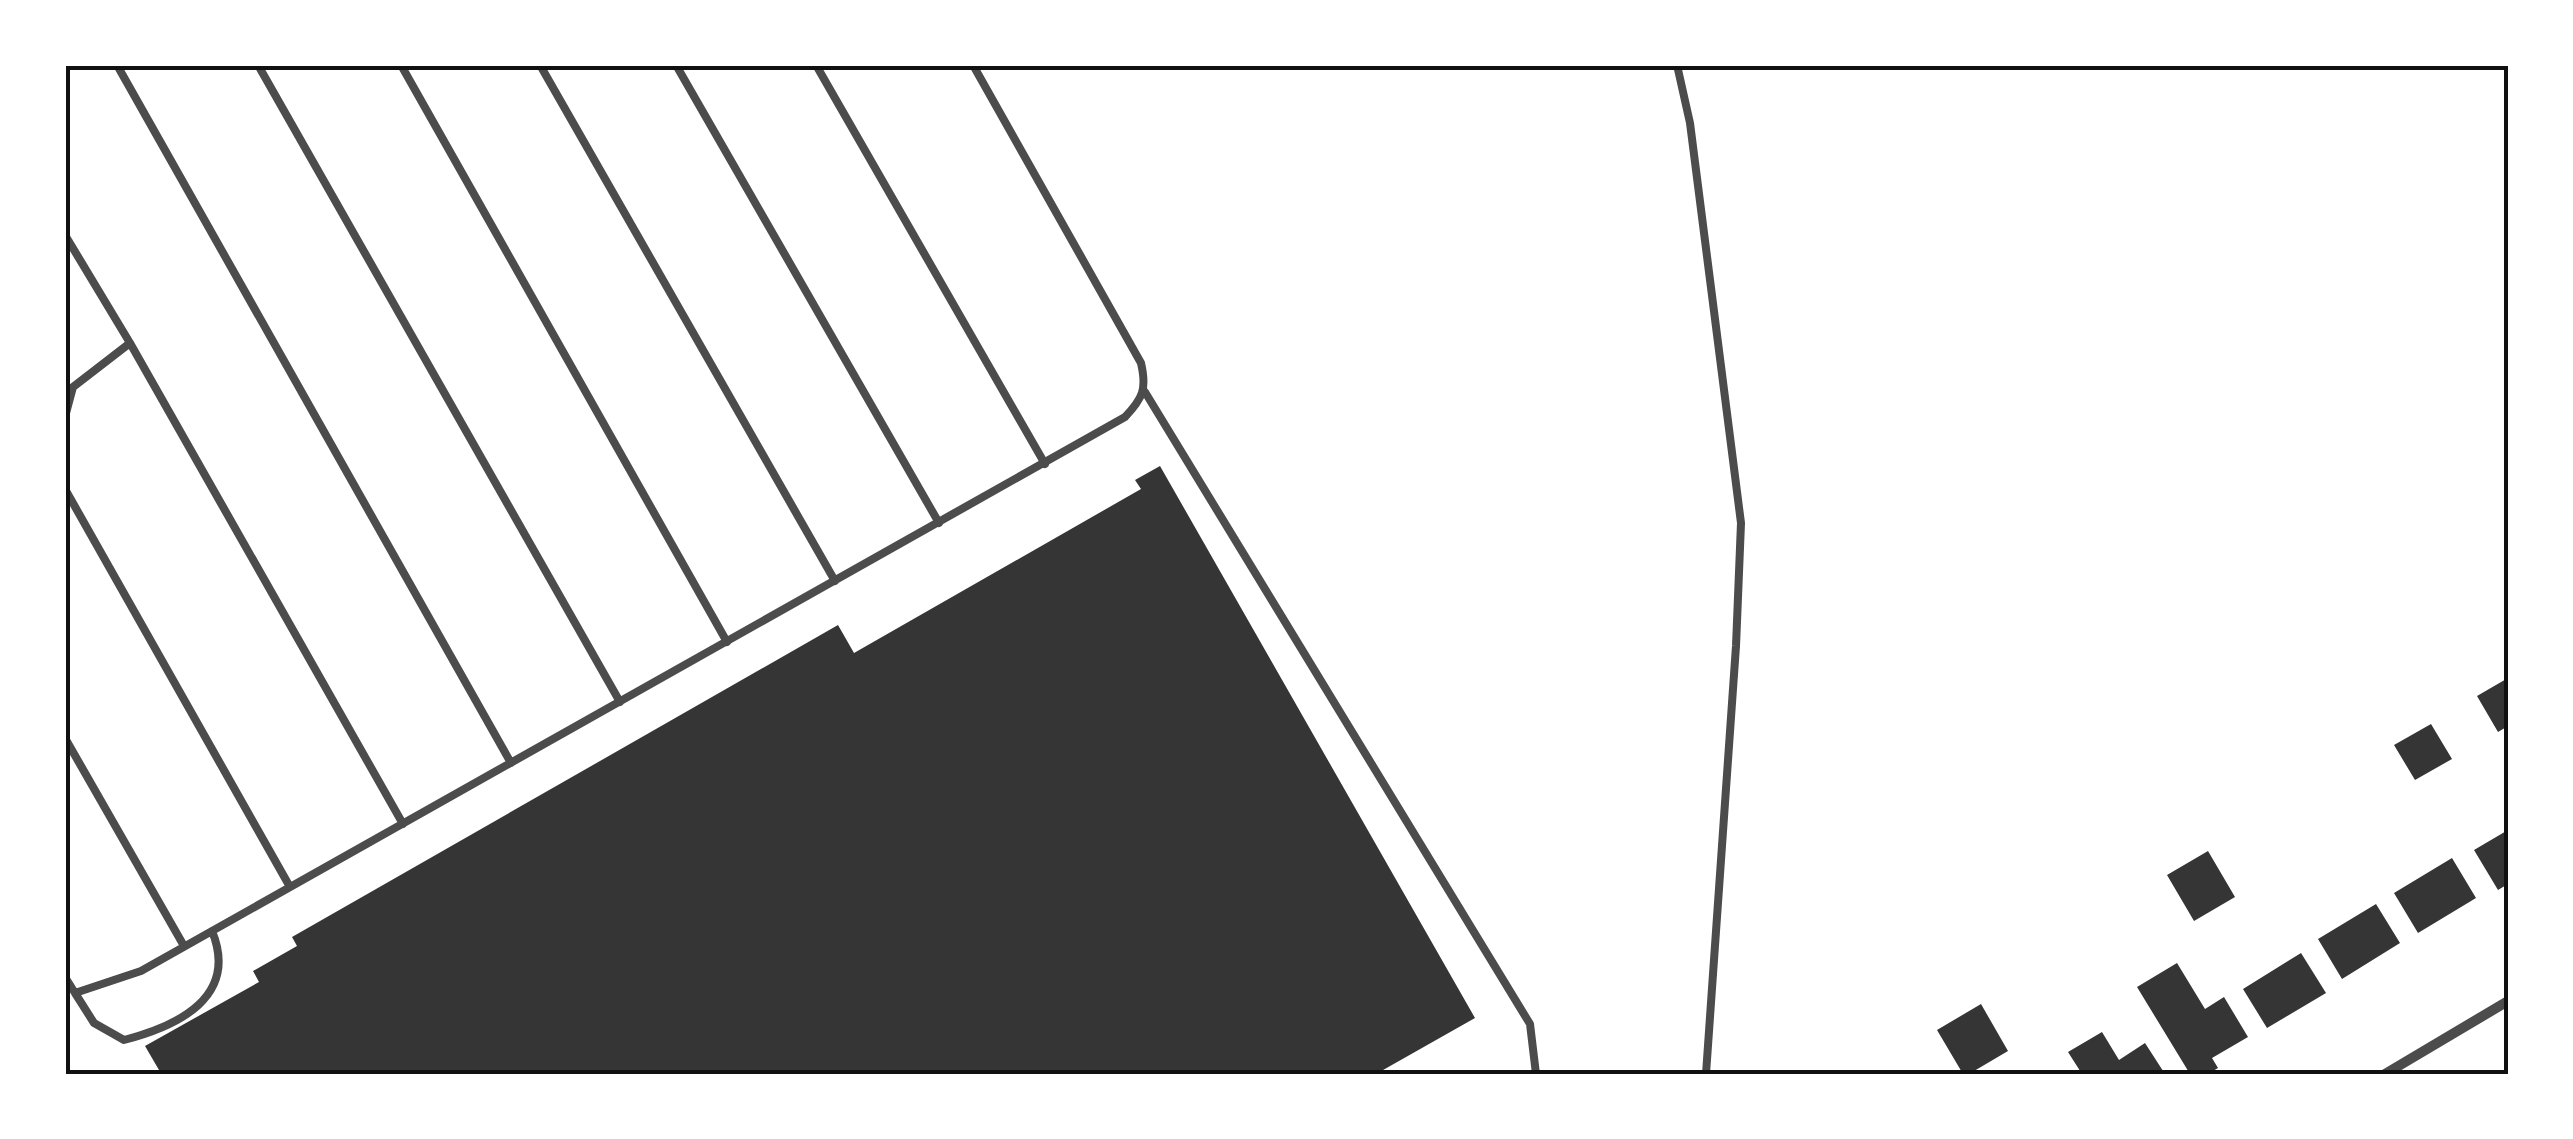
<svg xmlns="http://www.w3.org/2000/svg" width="2573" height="1139" viewBox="0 0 2573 1139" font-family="Raleway,sans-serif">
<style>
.building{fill:#353535}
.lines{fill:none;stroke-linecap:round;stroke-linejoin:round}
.service{stroke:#4c4c4c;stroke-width:8}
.minor{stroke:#4c4c4c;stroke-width:10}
.neatline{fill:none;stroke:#111;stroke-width:4}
</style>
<rect width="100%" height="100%" fill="#fff"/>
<path class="building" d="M 1160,466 L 1475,1018 L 1376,1074 L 152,1074 L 159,1070 L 145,1046 L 259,982 L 253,971 L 297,946 L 292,937 L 838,625 L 854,653 L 1141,489 L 1135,480 Z
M 2508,678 L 2508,726 L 2498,732 L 2477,696 Z
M 2431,724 L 2452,759 L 2415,780 L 2394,745 Z
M 2508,830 L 2508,884 L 2498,890 L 2474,850 Z
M 2208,851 L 2235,897 L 2194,921 L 2167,875 Z
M 2452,858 L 2476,898 L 2418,933 L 2394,893 Z
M 2376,904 L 2400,943 L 2342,979 L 2318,939 Z
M 2301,953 L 2326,993 L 2267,1028 L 2243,989 Z
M 2177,963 L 2205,1009 L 2224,997 L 2248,1037 L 2212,1058 L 2218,1068 L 2208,1074 L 2190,1074 L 2137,987 Z
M 1981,1004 L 2008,1051 L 1969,1074 L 1963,1074 L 1937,1030 Z
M 2102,1032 L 2119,1060 L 2145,1043 L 2165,1074 L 2082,1074 L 2068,1052 Z"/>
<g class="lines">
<path class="service" d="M 117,65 L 511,763
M 258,65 L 620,702
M 401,65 L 727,642
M 540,65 L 835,581
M 676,65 L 939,523
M 816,65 L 1045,464
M 1677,65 L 1690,123 L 1741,523 L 1736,646 L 1706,1074
M 65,235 L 130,343 L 73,387 L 65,417
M 130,343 L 403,824
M 1145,392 L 1530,1024 L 1536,1074
M 65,489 L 290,887
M 65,738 L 184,946
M 65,977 L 75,993 L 141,971 L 1125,417 C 1143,398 1147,389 1141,363 L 973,65
M 75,993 L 94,1023 L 124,1040 C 178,1026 239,997 212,931"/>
<path class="minor" d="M 2385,1074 L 2508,1001"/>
</g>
<rect width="2573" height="1139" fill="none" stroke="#ffffff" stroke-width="135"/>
<rect x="68" y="68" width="2438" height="1004" class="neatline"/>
</svg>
